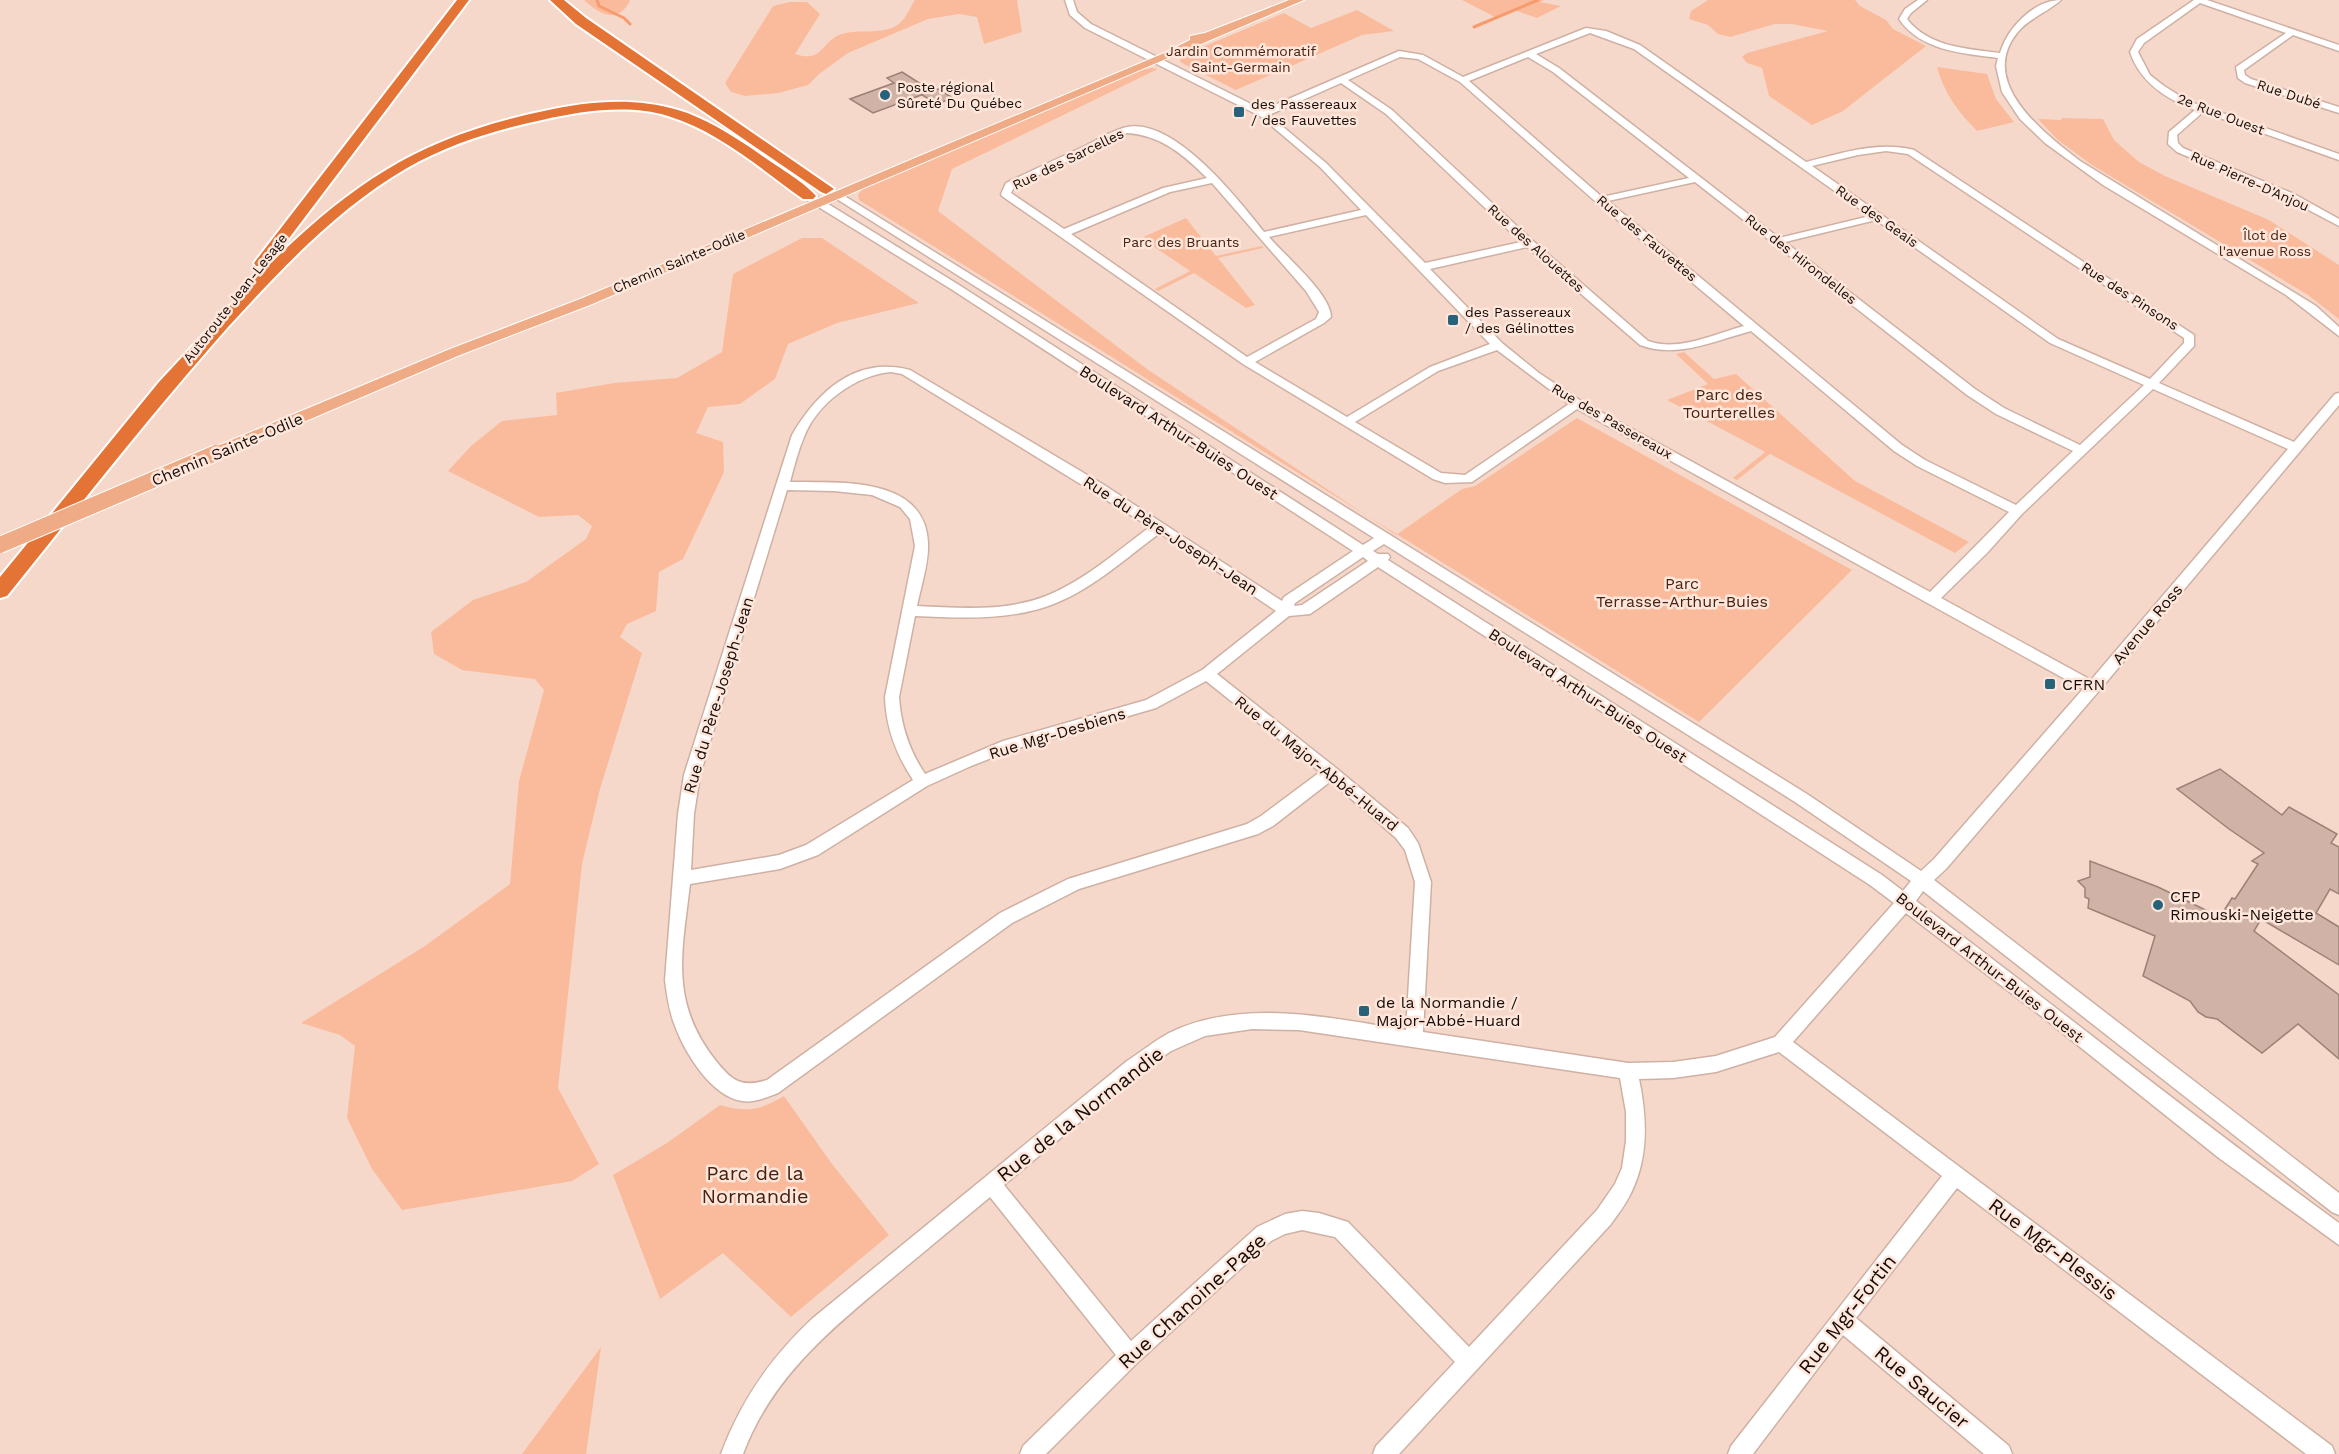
<svg xmlns="http://www.w3.org/2000/svg" width="2339" height="1454" viewBox="0 0 2339 1454" font-family="'Work Sans',sans-serif">
<style>
.green{fill:#fabb9d}
.lines{fill:none;stroke-linecap:round;stroke-linejoin:round}
.stream{stroke:#f79b6e;stroke-width:3}
.building{fill:#d0b3a6;stroke:#9c8175;stroke-width:1.5}
.minor-casing{stroke:#ceb1a4;stroke-width:3}
.major-casing{stroke:#fff;stroke-width:2}
.highway-casing{stroke:#fff;stroke-width:4}
.minor{fill:#fff;fill-rule:evenodd}
.major{fill:#efab86;fill-rule:evenodd}
.highway{fill:#e47336;fill-rule:evenodd}
.major-bridge-casing{stroke:#fff;stroke-width:18;stroke-linecap:butt}
.major-bridge{stroke:#efab86;stroke-width:16}
.poi-dot{fill:#26637a;stroke:#ffe6db;stroke-width:2}
.labels{text-anchor:middle;stroke-width:5;stroke-linejoin:round;paint-order:stroke}
.far-park-label{font-size:14px;fill:#462210;stroke:#ffe6db}
.far-poi-label{font-size:14px;fill:#160d08;stroke:#ffe6db;text-anchor:start}
.far-street-label{font-size:14px;fill:#160d08;stroke:#ffe6db}
.park-label{font-size:16px;fill:#462210;stroke:#ffe6db}
.street-label{font-size:16px;fill:#160d08;stroke:#ffe6db}
.poi-label{font-size:16px;fill:#160d08;stroke:#ffe6db;text-anchor:start}
.near-street-label{font-size:20px;fill:#160d08;stroke:#ffe6db}
.near-park-label{font-size:20px;fill:#462210;stroke:#ffe6db}
</style>
<rect width="100%" height="100%" fill="#f6d8ca"/>
<path class="green" d="M 584,0 L 629,0 L 630,1 C 617,25 599,14 584,0 Z
M 915,0 L 1017,0 L 1022,32 L 984,44 L 977,17 L 959,14 L 928,19 L 848,53 L 819,74 L 808,85 L 778,93 L 745,96 L 731,92 L 725,83 L 773,6 L 790,2 L 807,2 L 820,14 L 795,54 C 822,63 821,43 839,35 C 858,27 888,38 903,20 C 907,15 911,6 915,0 Z
M 1462,0 L 1544,0 L 1540,2 L 1561,6 L 1537,18 L 1514,10 L 1495,17 Z
M 1708,0 L 1855,0 L 1860,6 L 1886,20 L 1893,29 L 1926,46 L 1843,111 L 1812,125 L 1769,96 L 1762,68 L 1747,63 L 1742,57 L 1747,53 L 1828,31 L 1792,24 L 1775,24 L 1730,37 L 1718,34 L 1708,25 L 1689,19 L 1691,11 Z
M 1357,10 L 1394,31 L 1362,35 L 1236,90 L 1180,62 L 1181,56 L 1284,13 L 1311,28 Z
M 1937,67 L 1987,74 L 1996,99 L 2014,122 L 1977,131 C 1958,112 1944,93 1937,67 Z
M 1152,68 L 1158,69 L 952,169 L 938,211 L 1147,369 L 1396,535 L 1462,489 L 1475,486 L 1577,418 L 1852,570 L 1699,722 L 859,200 L 858,195 L 863,188 L 1139,70 Z
M 2061,118 L 2103,119 L 2114,140 L 2139,162 L 2165,176 L 2269,220 L 2339,265 L 2339,319 L 2308,295 L 2092,165 L 2058,140 L 2038,119 L 2062,120 Z
M 1186,218 L 1216,256 L 1262,246 L 1263,248 L 1218,258 L 1255,305 L 1246,308 L 1194,273 L 1158,291 L 1155,289 L 1190,271 L 1141,238 Z
M 802,238 L 822,238 L 919,303 L 837,323 L 788,344 L 775,379 L 740,404 L 708,407 L 696,433 L 723,442 L 724,472 L 683,559 L 659,572 L 656,611 L 627,624 L 620,637 L 642,653 L 600,789 L 582,864 L 558,1088 L 599,1164 L 572,1181 L 402,1210 L 372,1169 L 347,1118 L 355,1046 L 340,1035 L 301,1023 L 425,946 L 510,884 L 519,781 L 544,690 L 535,679 L 462,670 L 434,654 L 431,632 L 473,600 L 526,582 L 586,539 L 592,526 L 578,515 L 539,517 L 448,471 L 471,446 L 502,421 L 557,415 L 556,393 L 614,383 L 677,378 L 722,352 L 733,274 Z
M 1684,352 L 1714,379 L 1736,374 L 1855,481 L 1969,542 L 1955,553 L 1770,454 L 1737,480 L 1733,478 L 1765,452 L 1667,400 L 1708,384 L 1676,354 Z
M 784,1096 L 832,1164 L 889,1235 L 791,1317 L 723,1253 L 660,1299 L 613,1175 L 667,1143 L 720,1105 C 748,1113 760,1110 784,1096 Z
M 601,1347 L 586,1454 L 522,1454 Z"/>
<g class="lines">
<path class="stream" d="M 597,0 L 599,6 L 624,18 L 630,24
M 1474,27 L 1538,0"/>
</g>
<path class="building" d="M 902,72 L 932,91 L 873,113 L 850,99 L 894,83 L 887,78 Z
M 938,89 L 953,98 L 937,104 L 922,95 Z
M 2220,769 L 2282,815 L 2289,807 L 2337,834 L 2331,843 L 2339,847 L 2339,894 L 2330,889 L 2316,913 L 2339,927 L 2339,965 L 2261,919 L 2254,931 L 2339,995 L 2339,1059 L 2298,1024 L 2262,1053 L 2217,1019 L 2206,1017 L 2198,1012 L 2190,1001 L 2143,976 L 2155,936 L 2088,908 L 2089,899 L 2085,897 L 2085,888 L 2078,881 L 2090,877 L 2090,861 L 2158,887 L 2220,917 L 2232,898 L 2235,899 L 2258,864 L 2252,861 L 2264,853 L 2229,829 L 2177,789 Z"/>
<g class="lines">
<g class="minor-casing">
<path id="minor" d="M 1065,0 L 1073,0 L 1077,12 L 1091,24 L 1263,110 L 1399,51 L 1423,55 L 1463,77 L 1586,28 L 1606,31 L 1640,45 L 1806,162 C 1843,153 1877,141 1914,150 L 2194,335 L 2194,346 L 2159,383 L 2294,442 L 2335,394 L 2339,393 L 2339,405 L 2098,692 L 1946,869 L 1934,880 L 2339,1193 L 2339,1215 L 2332,1212 L 1923,891 L 1916,901 C 2057,1007 2196,1119 2339,1223 L 2339,1245 L 2219,1158 L 2045,1019 L 1906,913 L 1793,1042 L 2332,1446 L 2335,1454 L 2306,1454 L 1957,1188 L 1856,1318 L 2009,1446 L 2012,1454 L 1984,1454 L 1843,1335 L 1753,1454 L 1728,1454 L 1731,1446 L 1942,1176 L 1779,1052 L 1716,1072 L 1673,1078 L 1639,1079 C 1647,1117 1649,1157 1631,1193 C 1626,1204 1618,1214 1611,1224 L 1399,1454 L 1373,1454 L 1376,1446 L 1455,1362 L 1335,1237 L 1302,1230 L 1285,1234 L 1271,1241 L 1137,1363 L 1046,1454 L 1020,1454 L 1023,1446 L 1116,1355 L 990,1197 C 954,1227 919,1256 884,1285 C 826,1333 770,1381 743,1454 L 721,1454 C 741,1400 771,1357 813,1318 L 1127,1061 C 1141,1052 1154,1041 1169,1033 C 1243,997 1329,1018 1406,1030 L 1415,882 L 1405,850 L 1396,838 L 1331,781 L 1273,826 L 1258,834 L 1079,889 L 1012,923 L 778,1093 C 767,1097 754,1103 742,1101 C 711,1096 685,1053 675,1026 C 669,1011 667,996 665,980 L 678,814 L 684,775 L 792,435 C 818,391 856,356 910,370 L 1104,485 L 1282,601 L 1284,597 L 1353,551 L 951,289 L 804,198 L 804,194 L 812,194 L 959,285 L 1363,545 L 1374,538 L 821,189 L 830,187 L 1807,794 L 1921,871 L 1934,859 L 2083,689 L 1577,409 L 1472,482 L 1445,483 L 1433,479 L 1243,364 L 1002,196 L 1001,194 L 1006,183 C 1033,170 1059,158 1085,146 C 1097,140 1110,132 1123,128 C 1171,113 1238,199 1264,232 L 1361,210 L 1320,167 L 1260,116 L 1085,28 L 1070,15 ZM 1590,33 L 1634,49 L 1870,216 L 1779,238 L 1559,68 L 1536,54 ZM 1400,57 L 1418,59 L 1460,82 L 1596,202 L 1744,326 C 1714,334 1679,352 1648,341 L 1533,241 L 1392,110 L 1348,80 ZM 1528,57 L 1553,72 L 1689,178 L 1602,197 L 1469,81 ZM 1341,83 L 1386,114 L 1521,242 L 1425,263 L 1326,163 L 1269,115 ZM 1127,133 C 1161,135 1184,155 1207,178 L 1163,188 L 1064,229 L 1011,193 L 1014,187 ZM 1886,151 L 1908,154 L 2184,338 L 2184,343 L 2150,379 L 2058,339 L 1812,166 L 1858,155 ZM 1695,182 L 1967,395 L 1996,414 L 2073,451 L 2016,505 L 1925,460 L 1902,445 L 1608,201 ZM 1212,183 L 1306,291 L 1319,312 L 1316,319 L 1247,357 L 1071,234 L 1170,192 ZM 1366,215 L 1490,344 L 1430,367 L 1347,417 L 1255,362 L 1324,323 L 1331,317 C 1331,294 1284,255 1269,237 ZM 1876,220 L 2050,343 L 2144,385 L 2080,445 L 2004,408 L 1975,389 L 1785,242 ZM 1527,247 L 1640,345 C 1677,359 1714,341 1751,331 L 1894,451 L 1917,466 L 2009,512 L 1930,592 L 1581,401 L 1539,373 L 1502,343 L 1430,269 ZM 1497,350 L 1569,404 L 1465,475 L 1441,473 L 1355,422 L 1438,371 ZM 891,372 L 902,374 L 1150,527 C 1117,551 1084,581 1046,596 C 1005,612 959,608 917,606 C 921,586 929,563 928,543 C 925,475 838,483 790,482 C 794,467 798,451 804,437 C 817,403 856,375 891,372 ZM 2153,389 L 2288,449 L 2091,680 L 1941,598 L 1987,553 L 2022,514 ZM 787,490 L 834,491 L 872,495 L 900,507 L 910,519 L 915,546 L 885,697 C 886,728 896,754 913,780 L 806,845 L 779,855 L 691,870 L 694,814 L 700,775 ZM 1160,533 L 1276,611 L 1202,670 L 1146,700 L 1003,741 L 925,774 C 909,750 901,726 899,697 L 915,616 C 962,618 1012,621 1056,603 C 1095,587 1127,557 1160,533 ZM 1384,544 L 1795,802 L 1911,881 L 1903,891 L 1882,875 L 1388,560 L 1390,557 L 1388,554 L 1378,554 L 1373,551 ZM 1363,557 L 1368,561 L 1302,605 L 1294,606 L 1295,603 ZM 1378,567 L 1870,885 L 1894,903 L 1775,1037 L 1716,1056 L 1673,1062 L 1628,1063 L 1423,1032 L 1431,882 L 1418,843 L 1408,828 L 1336,768 L 1217,674 L 1289,616 L 1310,614 ZM 1206,681 L 1320,772 L 1261,816 L 1247,824 L 1068,879 L 1000,913 L 767,1080 C 741,1088 732,1081 716,1061 C 669,1002 682,953 690,884 L 780,869 L 818,855 L 927,786 L 971,766 L 1012,750 L 1156,708 ZM 1252,1029 L 1299,1030 L 1620,1078 L 1626,1112 L 1626,1141 L 1622,1168 L 1615,1184 L 1597,1210 L 1469,1347 L 1348,1222 L 1319,1213 L 1302,1211 L 1285,1214 L 1257,1227 L 1131,1341 L 1004,1185 L 1139,1073 L 1171,1051 L 1205,1036 Z
M 1918,0 L 1927,0 L 1911,13 L 1907,19 C 1928,47 1968,49 2000,53 C 2007,28 2034,0 2061,0 C 2048,12 2029,18 2017,33 C 1977,83 2045,134 2080,161 L 2316,306 L 2339,327 L 2339,336 L 2286,295 L 2103,185 L 2045,143 L 2020,119 L 2002,92 L 1996,66 L 1998,58 C 1962,53 1921,51 1899,19 L 1905,9 Z
M 2194,0 L 2207,0 L 2339,45 L 2339,51 L 2293,35 L 2244,70 L 2245,75 L 2251,79 L 2339,107 L 2339,113 L 2245,83 L 2238,78 L 2236,67 L 2286,33 L 2200,3 L 2144,43 L 2138,52 L 2150,75 L 2164,86 L 2188,101 L 2339,154 L 2339,160 L 2203,112 L 2177,135 L 2178,143 L 2183,148 L 2294,194 L 2339,219 L 2339,226 L 2286,198 L 2177,152 L 2168,144 L 2169,132 L 2195,110 C 2166,99 2140,82 2130,52 L 2137,39 Z"/>
</g>
<g class="major-casing">
<path id="major" d="M 1289,0 L 1304,0 L 590,305 L 460,355 L 222,457 L 210,457 L 208,453 L 210,449 L 450,349 L 580,299 L 1162,54 L 1190,40 L 1190,36 L 1205,33 Z"/>
</g>
<g class="highway-casing">
<path id="highway" d="M 457,0 L 469,0 L 268,266 C 355,180 423,136 544,111 C 588,101 634,97 678,110 C 705,118 730,134 754,150 C 770,162 805,182 816,196 L 813,199 L 803,199 C 761,169 718,131 668,116 C 628,104 582,111 542,120 C 495,130 449,144 407,168 C 338,208 282,268 228,327 C 151,414 80,505 7,596 L 0,598 L 0,577 L 159,382 L 267,266 L 256,266 L 254,263 Z
M 550,0 L 564,0 L 586,18 L 834,189 L 826,194 L 821,192 L 576,24 Z"/>
</g>
<use href="#minor" class="minor"/>
<use href="#major" class="major"/>
<use href="#highway" class="highway"/>
<g class="major-bridge-casing">
<path id="major-bridge" d="M 0,545 L 216,453"/>
</g>
<use href="#major-bridge" class="major-bridge"/>
</g>
<g class="poi-dot">
<circle cx="885" cy="95" r="6"/>
<rect x="1233" y="106" width="12" height="12" rx="3"/>
<rect x="1447" y="314" width="12" height="12" rx="3"/>
<rect x="2044" y="678" width="12" height="12" rx="3"/>
<circle cx="2158" cy="905" r="6"/>
<rect x="1358" y="1005" width="12" height="12" rx="3"/>
</g>
<g class="labels">
<g class="far-park-label">
<text x="1241" y="56">Jardin Commémoratif<tspan x="1241" dy="16">Saint-Germain</tspan></text>
<text x="2265" y="240">Îlot de<tspan x="2265" dy="16">l'avenue Ross</tspan></text>
<text x="1181" y="247">Parc des Bruants</text>
</g>
<g class="far-poi-label">
<text x="897" y="92">Poste régional<tspan x="897" dy="16">Sûreté Du Québec</tspan></text>
<text x="1251" y="109">des Passereaux<tspan x="1251" dy="16">/ des Fauvettes</tspan></text>
<text x="1465" y="317">des Passereaux<tspan x="1465" dy="16">/ des Gélinottes</tspan></text>
</g>
<g class="far-street-label">
<text transform="translate(2289 94) rotate(18)" y="5">Rue Dubé</text>
<text transform="translate(2221 114) rotate(21)" y="5">2e Rue Ouest</text>
<text transform="translate(1068 159) rotate(-26)" y="5">Rue des Sarcelles</text>
<text transform="translate(2250 181) rotate(24)" y="5">Rue Pierre-D'Anjou</text>
<text transform="translate(1877 216) rotate(35)" y="5">Rue des Geais</text>
<text transform="translate(1647 238) rotate(40)" y="5">Rue des Fauvettes</text>
<text transform="translate(1536 248) rotate(42)" y="5">Rue des Alouettes</text>
<text transform="translate(1801 259) rotate(38)" y="5">Rue des Hirondelles</text>
<text transform="translate(679 261) rotate(-23)" y="5">Chemin Sainte-Odile</text>
<text transform="translate(2130 296) rotate(33)" y="5">Rue des Pinsons</text>
<text transform="translate(235 298) rotate(-52)" y="5">Autoroute Jean-Lesage</text>
<text transform="translate(1612 421) rotate(30)" y="5">Rue des Passereaux</text>
</g>
<g class="park-label">
<text x="1729" y="400">Parc des<tspan x="1729" dy="18">Tourterelles</tspan></text>
<text x="1682" y="589">Parc<tspan x="1682" dy="18">Terrasse-Arthur-Buies</tspan></text>
</g>
<g class="street-label">
<text transform="translate(1179 432) rotate(33)" y="6">Boulevard Arthur-Buies Ouest</text>
<text transform="translate(227 449) rotate(-23)" y="6">Chemin Sainte-Odile</text>
<text transform="translate(1171 535) rotate(33)" y="6">Rue du Père-Joseph-Jean</text>
<text transform="translate(2147 624) rotate(-50)" y="6">Avenue Ross</text>
<text transform="translate(718 695) rotate(-73)" y="6">Rue du Père-Joseph-Jean</text>
<text transform="translate(1588 695) rotate(33)" y="6">Boulevard Arthur-Buies Ouest</text>
<text transform="translate(1057 733) rotate(-17)" y="6">Rue Mgr-Desbiens</text>
<text transform="translate(1317 763) rotate(39)" y="6">Rue du Major-Abbé-Huard</text>
<text transform="translate(1990 967) rotate(38)" y="6">Boulevard Arthur-Buies Ouest</text>
</g>
<g class="poi-label">
<text x="2062" y="690">CFRN</text>
<text x="2170" y="902">CFP<tspan x="2170" dy="18">Rimouski-Neigette</tspan></text>
<text x="1376" y="1008">de la Normandie /<tspan x="1376" dy="18">Major-Abbé-Huard</tspan></text>
</g>
<g class="near-street-label">
<text transform="translate(1080 1114) rotate(-38)" y="7">Rue de la Normandie</text>
<text transform="translate(2053 1249) rotate(37)" y="7">Rue Mgr-Plessis</text>
<text transform="translate(1192 1301) rotate(-42)" y="7">Rue Chanoine-Page</text>
<text transform="translate(1847 1314) rotate(-52)" y="7">Rue Mgr-Fortin</text>
<text transform="translate(1922 1387) rotate(40)" y="7">Rue Saucier</text>
</g>
<g class="near-park-label">
<text x="755" y="1180">Parc de la<tspan x="755" dy="23">Normandie</tspan></text>
</g>
</g>
</svg>
